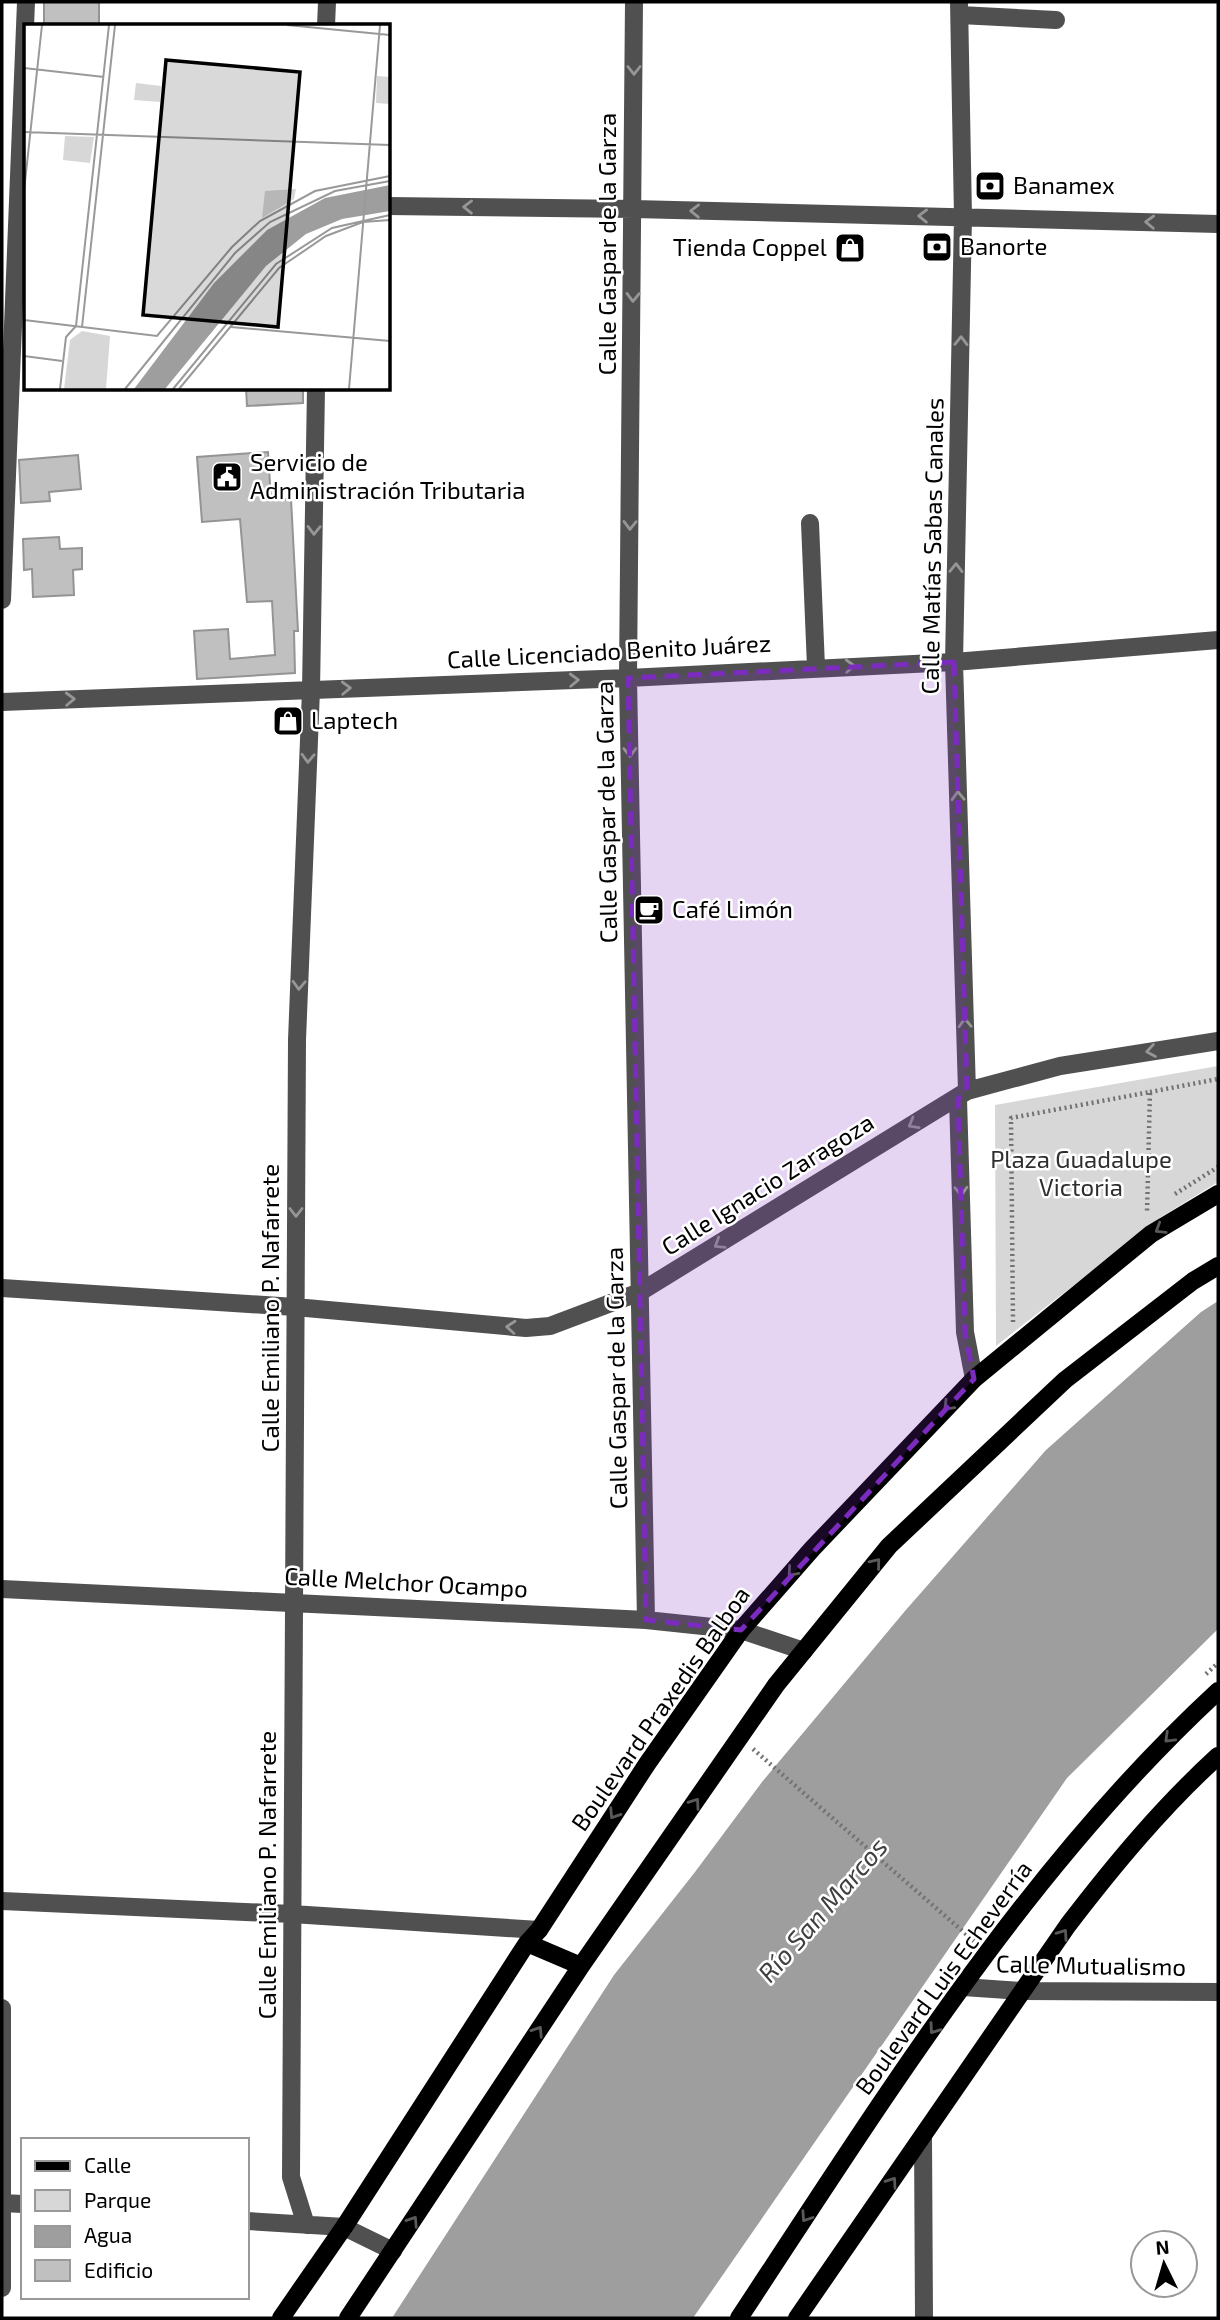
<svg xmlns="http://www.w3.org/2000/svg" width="1220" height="2320" viewBox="0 0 1220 2320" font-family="'Exo 2',sans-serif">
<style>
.green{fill:#d7d7d7}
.water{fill:#9e9e9e}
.building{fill:#c0c0c0;stroke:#949494;stroke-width:2}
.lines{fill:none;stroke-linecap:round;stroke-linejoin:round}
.path{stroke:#727272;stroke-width:4.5;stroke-dasharray:2 3.5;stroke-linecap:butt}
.minor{stroke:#505050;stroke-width:18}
.major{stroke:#000;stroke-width:18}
.oneway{stroke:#969696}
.oneway2{stroke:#595959}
.marked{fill:#7b2cbf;fill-opacity:0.2;stroke:#7b2cbf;stroke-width:5;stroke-dasharray:14 9;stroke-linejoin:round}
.labels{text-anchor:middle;stroke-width:5;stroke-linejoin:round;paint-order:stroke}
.poi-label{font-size:24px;fill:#000;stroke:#fff;text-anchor:start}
.street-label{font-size:24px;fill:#000;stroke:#fff}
.park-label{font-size:24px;fill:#2e2e2e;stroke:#fff}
.water-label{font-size:26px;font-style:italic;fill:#3f3f3f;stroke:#fff}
.inset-road{fill:none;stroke:#999;stroke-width:2}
.view{fill:#000;fill-opacity:0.15;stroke:#000;stroke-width:3.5}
.inset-edge{fill:none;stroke:#000;stroke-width:3.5}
</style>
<rect width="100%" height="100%" fill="#fff"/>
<path class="green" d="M 1218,1066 L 1218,1182 L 1161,1217 L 996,1346 L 995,1105 Z"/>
<path class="water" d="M 1218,1301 L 1218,1629 L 1067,1778 L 693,2318 L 392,2318 L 614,1975 L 695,1872 L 762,1782 L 905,1611 L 1046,1450 L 1201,1312 Z"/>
<path class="building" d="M 44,2 L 99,2 L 99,26 L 44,26 Z
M 246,388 L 303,388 L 303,403 L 247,406 Z
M 268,452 L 271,500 L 291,499 L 298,631 L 294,631 L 295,673 L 197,679 L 194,631 L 228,629 L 230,659 L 275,655 L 272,601 L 247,602 L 240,519 L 202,522 L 197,457 Z
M 78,455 L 81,489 L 49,492 L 50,501 L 21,503 L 19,460 Z
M 59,537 L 60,549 L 82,548 L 82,569 L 73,570 L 74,595 L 33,597 L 32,569 L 24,570 L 23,539 Z"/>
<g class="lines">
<path class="path" d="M 1150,1092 L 1218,1079
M 1175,1194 L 1218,1167
M 1013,1322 L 1011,1118 L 1150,1092 L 1147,1212
M 1206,1674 L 1218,1663
M 753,1749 L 974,1941"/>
<path class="minor" d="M 634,2 L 628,678 L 646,1620
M 959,2 L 963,217 L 954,662 L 967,1091
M 960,15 L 1056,20
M 326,26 L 327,2
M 388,206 L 634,209 L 1218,224
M 810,523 L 816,667
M 2,600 L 26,2
M 2,702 L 628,678 L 954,662 L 1218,640
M 958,1099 L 965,1332 L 974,1379
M 2,1288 L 295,1307 L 526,1328 L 550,1326 L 640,1292 L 967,1091 L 1060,1066 L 1218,1041
M 2,1589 L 646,1620 L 741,1630 L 804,1651
M 2,1901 L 292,1914 L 539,1930
M 963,1987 L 1022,1991 L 1218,1992
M 2,2008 L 2,2288
M 923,2137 L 924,2318
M 2,2203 L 23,2204
M 247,2221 L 344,2227 L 393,2251
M 306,2225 L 291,2177 L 297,1040 L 311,690 L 316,388"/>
<path class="major" d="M 527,1943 L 581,1966
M 281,2318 L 344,2227 L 527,1943 L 539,1930 L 647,1764 L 741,1630 L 812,1549 L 974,1379 L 1151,1234 L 1218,1194
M 348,2318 L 581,1966 L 776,1685 L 889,1546 L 1065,1380 L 1193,1281 L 1218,1266
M 739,2318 C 883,2100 1025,1869 1218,1691
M 797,2318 L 1068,1925 C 1114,1865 1162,1807 1218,1756"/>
</g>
<defs><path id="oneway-chevron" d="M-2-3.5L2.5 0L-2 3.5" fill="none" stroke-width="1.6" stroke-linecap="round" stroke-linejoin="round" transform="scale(1.75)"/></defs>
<g class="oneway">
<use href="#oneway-chevron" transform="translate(634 70) rotate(90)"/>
<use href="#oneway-chevron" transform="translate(468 207) rotate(-179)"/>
<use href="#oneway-chevron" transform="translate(695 211) rotate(-179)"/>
<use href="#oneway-chevron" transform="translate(923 216) rotate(-179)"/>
<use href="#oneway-chevron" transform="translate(1150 222) rotate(-178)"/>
<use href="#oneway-chevron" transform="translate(633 297) rotate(91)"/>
<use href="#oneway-chevron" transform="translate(961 341) rotate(-89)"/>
<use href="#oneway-chevron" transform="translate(630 525) rotate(91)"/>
<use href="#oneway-chevron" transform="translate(314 530) rotate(91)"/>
<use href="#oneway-chevron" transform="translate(956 568) rotate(-89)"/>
<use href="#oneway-chevron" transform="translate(850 666) rotate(-2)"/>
<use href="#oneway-chevron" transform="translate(574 680) rotate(-2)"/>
<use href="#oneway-chevron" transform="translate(346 688) rotate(-2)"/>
<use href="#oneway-chevron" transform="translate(70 699) rotate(-2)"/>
<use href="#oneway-chevron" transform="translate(630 752) rotate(89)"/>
<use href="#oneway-chevron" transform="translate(308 758) rotate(92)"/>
<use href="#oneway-chevron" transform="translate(958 796) rotate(-92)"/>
<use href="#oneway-chevron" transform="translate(299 985) rotate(92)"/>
<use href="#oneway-chevron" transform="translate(965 1023) rotate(-92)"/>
<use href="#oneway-chevron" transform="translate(1151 1051) rotate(171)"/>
<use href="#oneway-chevron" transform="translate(913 1124) rotate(150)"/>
<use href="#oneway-chevron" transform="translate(961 1191) rotate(88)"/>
<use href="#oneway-chevron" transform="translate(296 1212) rotate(90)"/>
<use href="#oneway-chevron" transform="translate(719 1244) rotate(148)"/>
<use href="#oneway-chevron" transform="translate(511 1327) rotate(-175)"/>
</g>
<g class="oneway2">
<use href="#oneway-chevron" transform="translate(1160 1229) rotate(148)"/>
<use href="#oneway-chevron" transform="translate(948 1406) rotate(134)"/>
<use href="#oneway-chevron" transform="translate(876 1563) rotate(-51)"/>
<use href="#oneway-chevron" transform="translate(792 1572) rotate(131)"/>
<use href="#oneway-chevron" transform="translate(1169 1738) rotate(136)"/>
<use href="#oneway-chevron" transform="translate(695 1803) rotate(-55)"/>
<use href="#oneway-chevron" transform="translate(614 1814) rotate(123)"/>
<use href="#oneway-chevron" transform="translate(1063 1934) rotate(-55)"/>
<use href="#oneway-chevron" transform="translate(934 2029) rotate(125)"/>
<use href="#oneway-chevron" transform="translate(538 2031) rotate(-57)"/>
<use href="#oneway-chevron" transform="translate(892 2182) rotate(-55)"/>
<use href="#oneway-chevron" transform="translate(806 2217) rotate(124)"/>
<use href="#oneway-chevron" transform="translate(413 2221) rotate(-57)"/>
</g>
<path class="marked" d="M 954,662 L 967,1091 L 958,1099 L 965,1332 L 974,1379 L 741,1630 L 646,1620 L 628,678 Z"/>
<defs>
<g id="bank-square" transform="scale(1.575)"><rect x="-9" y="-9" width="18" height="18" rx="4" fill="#000" stroke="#fff"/><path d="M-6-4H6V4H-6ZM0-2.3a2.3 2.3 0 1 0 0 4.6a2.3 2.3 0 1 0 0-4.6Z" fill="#fff"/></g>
<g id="shop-square" transform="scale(1.575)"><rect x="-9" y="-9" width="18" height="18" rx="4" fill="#000" stroke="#fff"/><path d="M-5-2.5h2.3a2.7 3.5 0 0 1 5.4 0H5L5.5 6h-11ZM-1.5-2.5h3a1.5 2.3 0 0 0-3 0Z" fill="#fff"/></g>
<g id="civic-square" transform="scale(1.575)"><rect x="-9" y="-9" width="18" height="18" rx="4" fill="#000" stroke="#fff"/><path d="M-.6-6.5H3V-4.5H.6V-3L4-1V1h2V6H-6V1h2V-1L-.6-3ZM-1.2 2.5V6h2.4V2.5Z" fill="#fff"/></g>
<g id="cafe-square" transform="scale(1.575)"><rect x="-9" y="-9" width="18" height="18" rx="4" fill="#000" stroke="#fff"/><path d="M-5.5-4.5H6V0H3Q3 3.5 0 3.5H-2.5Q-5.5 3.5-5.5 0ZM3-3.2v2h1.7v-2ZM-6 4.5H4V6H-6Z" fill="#fff"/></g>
</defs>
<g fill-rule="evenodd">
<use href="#bank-square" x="990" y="186"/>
<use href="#bank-square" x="937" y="247"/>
<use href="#shop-square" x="850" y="248"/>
<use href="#civic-square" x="227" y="477"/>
<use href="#shop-square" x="288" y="721"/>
<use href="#cafe-square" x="649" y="910"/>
</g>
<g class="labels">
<g class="poi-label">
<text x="1013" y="194">Banamex</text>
<text x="960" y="255">Banorte</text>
<text x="827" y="256" text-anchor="end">Tienda Coppel</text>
<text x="250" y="471">Servicio de<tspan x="250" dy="28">Administración Tributaria</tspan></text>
<text x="311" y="729">Laptech</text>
<text x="672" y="918">Café Limón</text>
</g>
<g class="street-label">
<text transform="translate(608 244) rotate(-90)" y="8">Calle Gaspar de la Garza</text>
<text transform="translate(933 546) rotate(-89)" y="8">Calle Matías Sabas Canales</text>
<text transform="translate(609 652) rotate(-3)" y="8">Calle Licenciado Benito Juárez</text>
<text transform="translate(607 812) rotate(-91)" y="8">Calle Gaspar de la Garza</text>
<text transform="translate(768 1185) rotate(-32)" y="8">Calle Ignacio Zaragoza</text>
<text transform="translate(271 1308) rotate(-90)" y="8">Calle Emiliano P. Nafarrete</text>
<text transform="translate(617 1378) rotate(-91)" y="8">Calle Gaspar de la Garza</text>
<text transform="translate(406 1583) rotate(3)" y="8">Calle Melchor Ocampo</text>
<text transform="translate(661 1709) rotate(-55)" y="8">Boulevard Praxedis Balboa</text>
<text transform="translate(268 1875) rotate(-90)" y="8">Calle Emiliano P. Nafarrete</text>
<text transform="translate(1091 1966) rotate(1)" y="8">Calle Mutualismo</text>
<text transform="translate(944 1978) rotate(-54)" y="8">Boulevard Luis Echeverría</text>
</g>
<g class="park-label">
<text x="1081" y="1168">Plaza Guadalupe<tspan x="1081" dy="28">Victoria</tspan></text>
</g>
<g class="water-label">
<text transform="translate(823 1910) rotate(-49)" y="9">Río San Marcos</text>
</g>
</g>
<g transform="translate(24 24)">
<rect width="366" height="366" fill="#fff"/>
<path d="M 353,52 L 366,53 L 366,80 L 352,79 ZM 112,59 L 137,62 L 136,78 L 110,76 ZM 41,112 L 70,113 L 66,139 L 39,136 ZM 272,165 L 270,175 L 238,194 L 241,167 ZM 58,307 L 86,312 L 82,365 L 40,365 L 46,316 Z" fill="#d7d7d7"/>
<path d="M 366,161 L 366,187 L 318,195 L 282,210 L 242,242 L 141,365 L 110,365 L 190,259 L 243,206 L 301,174 Z" fill="#9e9e9e"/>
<path class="inset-road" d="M 263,1 L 366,11M 0,44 L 80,53M 0,108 L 366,121M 0,167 L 18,1M 0,296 L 133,312 L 208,223 L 236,197 L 291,167 L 366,152M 52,302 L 85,1M 58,303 L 91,1M 207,303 L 366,317M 0,332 L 38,337M 36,365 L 42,313 L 52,302M 101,365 L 211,229 L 246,198 L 311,167 L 366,157M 149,365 L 252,240 L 308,204 L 366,191M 155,365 L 255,244 L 302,212 L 339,198 L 366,196M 325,365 L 356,1"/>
<path class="view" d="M 142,36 L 276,48 L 254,303 L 119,291 Z"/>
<rect width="366" height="366" class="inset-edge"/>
</g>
<rect width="1220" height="2320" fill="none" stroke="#000000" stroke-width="7"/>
<rect x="21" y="2138" width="228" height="161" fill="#ffffff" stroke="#999999" stroke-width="2"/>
<rect x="35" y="2161" width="35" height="10" fill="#000000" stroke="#999999" stroke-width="2"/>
<text x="84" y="2173" font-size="21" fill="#000000">Calle</text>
<rect x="35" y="2190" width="35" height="21" fill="#d7d7d7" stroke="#999999" stroke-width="2"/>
<text x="84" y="2208" font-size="21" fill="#000000">Parque</text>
<rect x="35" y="2226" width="35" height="21" fill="#9e9e9e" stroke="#999999" stroke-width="2"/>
<text x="84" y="2243" font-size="21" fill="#000000">Agua</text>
<rect x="35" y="2260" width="35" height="21" fill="#c0c0c0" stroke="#999999" stroke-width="2"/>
<text x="84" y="2278" font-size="21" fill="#000000">Edificio</text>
<g transform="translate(1164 2264) rotate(355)"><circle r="33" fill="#ffffff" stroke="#999999" stroke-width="2"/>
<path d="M0-5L12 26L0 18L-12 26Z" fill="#000000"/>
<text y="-10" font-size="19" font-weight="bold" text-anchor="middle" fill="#000000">N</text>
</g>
</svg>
